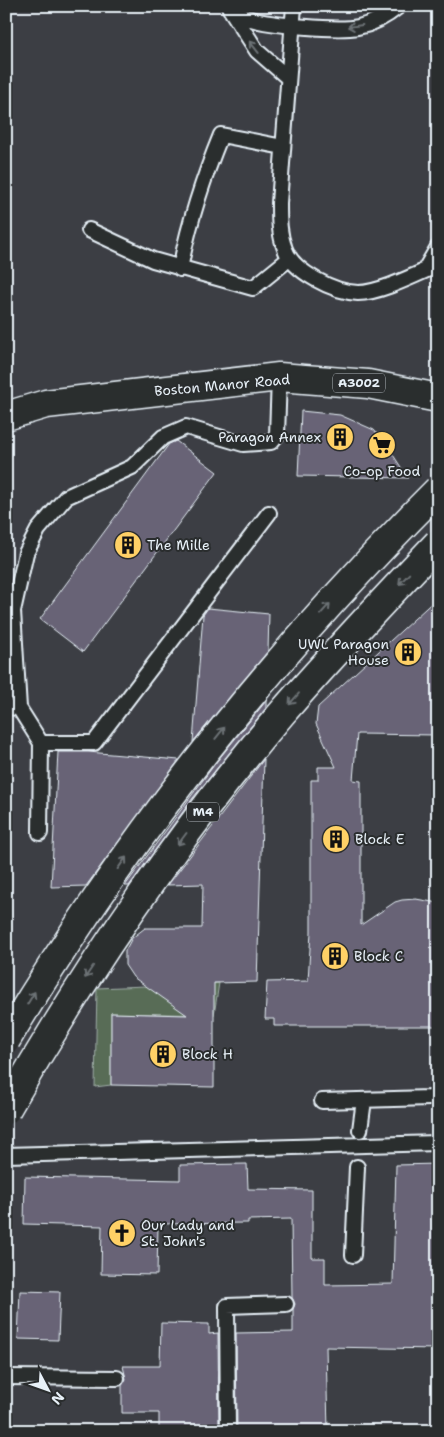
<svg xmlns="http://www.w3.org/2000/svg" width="444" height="1437" viewBox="0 0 444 1437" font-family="'Shantell Sans',sans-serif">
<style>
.green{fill:#586c57;stroke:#a0aea8}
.building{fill:#676476;stroke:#e8f1f8}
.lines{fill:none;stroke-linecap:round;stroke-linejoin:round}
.service-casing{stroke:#e8f1f8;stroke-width:18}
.primary-casing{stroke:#e8f1f8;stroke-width:31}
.service{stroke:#2a2d2e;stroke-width:14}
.primary{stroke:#2a2d2e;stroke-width:28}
.motorway-bridge-casing{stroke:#e8f1f8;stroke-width:31;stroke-linecap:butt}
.motorway-bridge{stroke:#2a2d2e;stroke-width:28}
.oneway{stroke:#6c7275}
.labels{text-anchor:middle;stroke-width:4;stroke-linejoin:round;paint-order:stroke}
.shield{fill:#2a2d2e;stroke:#afb6bb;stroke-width:1}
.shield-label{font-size:12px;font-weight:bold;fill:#e8f1f8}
.street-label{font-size:14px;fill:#e8f1f8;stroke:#2a2d2e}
.poi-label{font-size:14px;fill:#e8f1f8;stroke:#2a2d2e;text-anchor:start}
</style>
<rect width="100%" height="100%" fill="#3c3e44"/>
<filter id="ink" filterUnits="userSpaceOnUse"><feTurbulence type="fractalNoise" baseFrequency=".02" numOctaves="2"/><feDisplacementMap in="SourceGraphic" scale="10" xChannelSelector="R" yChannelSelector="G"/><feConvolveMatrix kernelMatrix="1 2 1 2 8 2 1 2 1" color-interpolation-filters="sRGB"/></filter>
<g filter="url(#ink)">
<path class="green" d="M 219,983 L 214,1015 L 111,1013 L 111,1085 L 95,1087 L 97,988 Z"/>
<path class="building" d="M 301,411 L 340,415 L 374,430 L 386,444 L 408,478 L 298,476 Z
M 176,441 L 217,472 L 83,652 L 40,619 L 169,444 Z
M 438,597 L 438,735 L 357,734 L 353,780 L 361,781 L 361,925 L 395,902 L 402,900 L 416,899 L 438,903 L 438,1026 L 274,1026 L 274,1019 L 265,1019 L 267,982 L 308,981 L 311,932 L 311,780 L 318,780 L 318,767 L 336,767 L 316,724 L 318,707 Z
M 208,608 L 269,614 L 268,651 L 193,742 L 203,615 Z
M 266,701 L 266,708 L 193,798 L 129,886 L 125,886 L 217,761 Z
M 58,752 L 88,752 L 179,760 L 86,886 L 51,887 Z
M 264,759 L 257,982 L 214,983 L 214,1087 L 111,1085 L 111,1013 L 187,1015 L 133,977 L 125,965 L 125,951 L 132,938 L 145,928 L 202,928 L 203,884 L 168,885 Z
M 247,1164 L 248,1189 L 312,1190 L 312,1258 L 325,1258 L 325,1285 L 393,1284 L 396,1165 L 438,1164 L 438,1349 L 326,1347 L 328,1431 L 237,1431 L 236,1333 L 293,1332 L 293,1309 L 295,1304 L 292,1298 L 291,1219 L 248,1220 L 248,1223 L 158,1224 L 157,1275 L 101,1274 L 102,1226 L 24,1224 L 25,1177 L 180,1180 L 180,1165 Z
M 20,1291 L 60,1292 L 58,1340 L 18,1339 Z
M 161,1323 L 209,1324 L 209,1334 L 218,1333 L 219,1431 L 159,1431 L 159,1413 L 122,1413 L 122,1385 L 126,1379 L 123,1366 L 160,1366 Z"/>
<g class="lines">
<g class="service-casing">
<path id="service" d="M 229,6 L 230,9 C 237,13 244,17 251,19 C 270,25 338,31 358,27 C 373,24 387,16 399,6
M 294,6 L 279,203 C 279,219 279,234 285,249 C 293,272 334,292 358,293 C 380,293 417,274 438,265
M 230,9 L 257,51 L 287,77
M 89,230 L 153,260 L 253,288 L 290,258
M 180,269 C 189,222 203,179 221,135 L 283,147
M 424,271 L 438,247
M 6,707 L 19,708 L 13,611 L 26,553 L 38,530 L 66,497 L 132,467 L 163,437 L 186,427 L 243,444 L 271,442 L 277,435 L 279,377
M 19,708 L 41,743 L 94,743 L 269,513
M 40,833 L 41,743
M 322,1101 L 430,1098 L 438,1096
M 360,1130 L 364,1100
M 6,1155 L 438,1143
M 353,1255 L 357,1167
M 6,1377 L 117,1378
M 228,1431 L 227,1306 L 286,1304"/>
</g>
<g class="primary-casing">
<path id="primary" d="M 6,416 L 46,404 L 279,377 L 368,384 L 438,398"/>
</g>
<use href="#service" class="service"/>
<use href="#primary" class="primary"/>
<g class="motorway-bridge-casing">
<path id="motorway-bridge" d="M 6,1040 C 126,839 273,655 438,490
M 6,1110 C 86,970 177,836 282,713 C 332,655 385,599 438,543"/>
</g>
<use href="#motorway-bridge" class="motorway-bridge"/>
</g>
<defs><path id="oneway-shaft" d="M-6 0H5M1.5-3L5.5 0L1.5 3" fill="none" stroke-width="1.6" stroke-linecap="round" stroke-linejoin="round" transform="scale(1.25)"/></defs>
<g class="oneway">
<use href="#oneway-shaft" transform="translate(355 26) rotate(172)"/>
<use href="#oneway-shaft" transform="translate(254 47) rotate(-128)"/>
<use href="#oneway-shaft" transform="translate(404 579) rotate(134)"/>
<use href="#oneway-shaft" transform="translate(325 609) rotate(-48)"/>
<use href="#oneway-shaft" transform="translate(294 699) rotate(131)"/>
<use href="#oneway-shaft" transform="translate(220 733) rotate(-51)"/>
<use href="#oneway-shaft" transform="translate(182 839) rotate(127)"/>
<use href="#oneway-shaft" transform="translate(122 863) rotate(-54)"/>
<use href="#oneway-shaft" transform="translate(89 972) rotate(124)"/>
<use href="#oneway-shaft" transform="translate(31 998) rotate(-59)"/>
</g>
</g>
<defs>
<g id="building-disc" transform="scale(1.4375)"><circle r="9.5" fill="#ffd166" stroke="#2a2d2e"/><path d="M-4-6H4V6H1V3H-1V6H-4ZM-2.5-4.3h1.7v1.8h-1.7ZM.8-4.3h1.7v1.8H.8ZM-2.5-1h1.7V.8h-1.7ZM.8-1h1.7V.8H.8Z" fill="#111"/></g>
<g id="supermarket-disc" transform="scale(1.4375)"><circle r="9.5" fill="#ffd166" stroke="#2a2d2e"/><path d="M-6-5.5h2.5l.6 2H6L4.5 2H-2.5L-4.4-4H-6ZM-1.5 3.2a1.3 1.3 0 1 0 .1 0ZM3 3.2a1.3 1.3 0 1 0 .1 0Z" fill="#111"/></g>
<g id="church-disc" transform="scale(1.4375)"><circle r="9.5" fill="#ffd166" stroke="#2a2d2e"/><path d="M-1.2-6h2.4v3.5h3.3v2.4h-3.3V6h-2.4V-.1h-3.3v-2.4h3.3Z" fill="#111"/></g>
</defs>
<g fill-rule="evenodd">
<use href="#building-disc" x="340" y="437"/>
<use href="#supermarket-disc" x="382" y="445"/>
<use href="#building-disc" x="128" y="545"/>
<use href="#building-disc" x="408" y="652"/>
<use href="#building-disc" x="336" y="839"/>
<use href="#building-disc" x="335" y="956"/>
<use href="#building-disc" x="163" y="1054"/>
<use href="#church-disc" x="122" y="1233"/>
</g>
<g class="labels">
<g class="shield">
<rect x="333" y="373.5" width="52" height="19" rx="4"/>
<rect x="187" y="802.5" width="32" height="19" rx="4"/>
</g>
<g class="shield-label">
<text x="359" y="387">A3002</text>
<text x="203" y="816">M4</text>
</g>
<g class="street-label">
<text transform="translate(222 385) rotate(-5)" y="5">Boston Manor Road</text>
</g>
<g class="poi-label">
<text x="321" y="442" text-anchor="end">Paragon Annex</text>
<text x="382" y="476" text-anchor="middle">Co-op Food</text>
<text x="147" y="550">The Mille</text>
<text x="389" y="649" text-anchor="end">UWL Paragon<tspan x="389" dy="16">House</tspan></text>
<text x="355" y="844">Block E</text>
<text x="354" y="961">Block C</text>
<text x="182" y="1059">Block H</text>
<text x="141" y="1230">Our Lady and<tspan x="141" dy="16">St. John's</tspan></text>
</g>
</g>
<rect width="444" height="1437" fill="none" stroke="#2a2d2e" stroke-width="25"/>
<rect x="12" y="12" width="419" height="1412" fill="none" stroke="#e8f1f8" stroke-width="2" filter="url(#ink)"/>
<g transform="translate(48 1390) rotate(131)" stroke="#2a2d2e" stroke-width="4" paint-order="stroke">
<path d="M0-4L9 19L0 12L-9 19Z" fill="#e8f1f8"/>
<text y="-8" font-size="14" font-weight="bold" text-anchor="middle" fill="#e8f1f8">N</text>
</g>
</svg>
